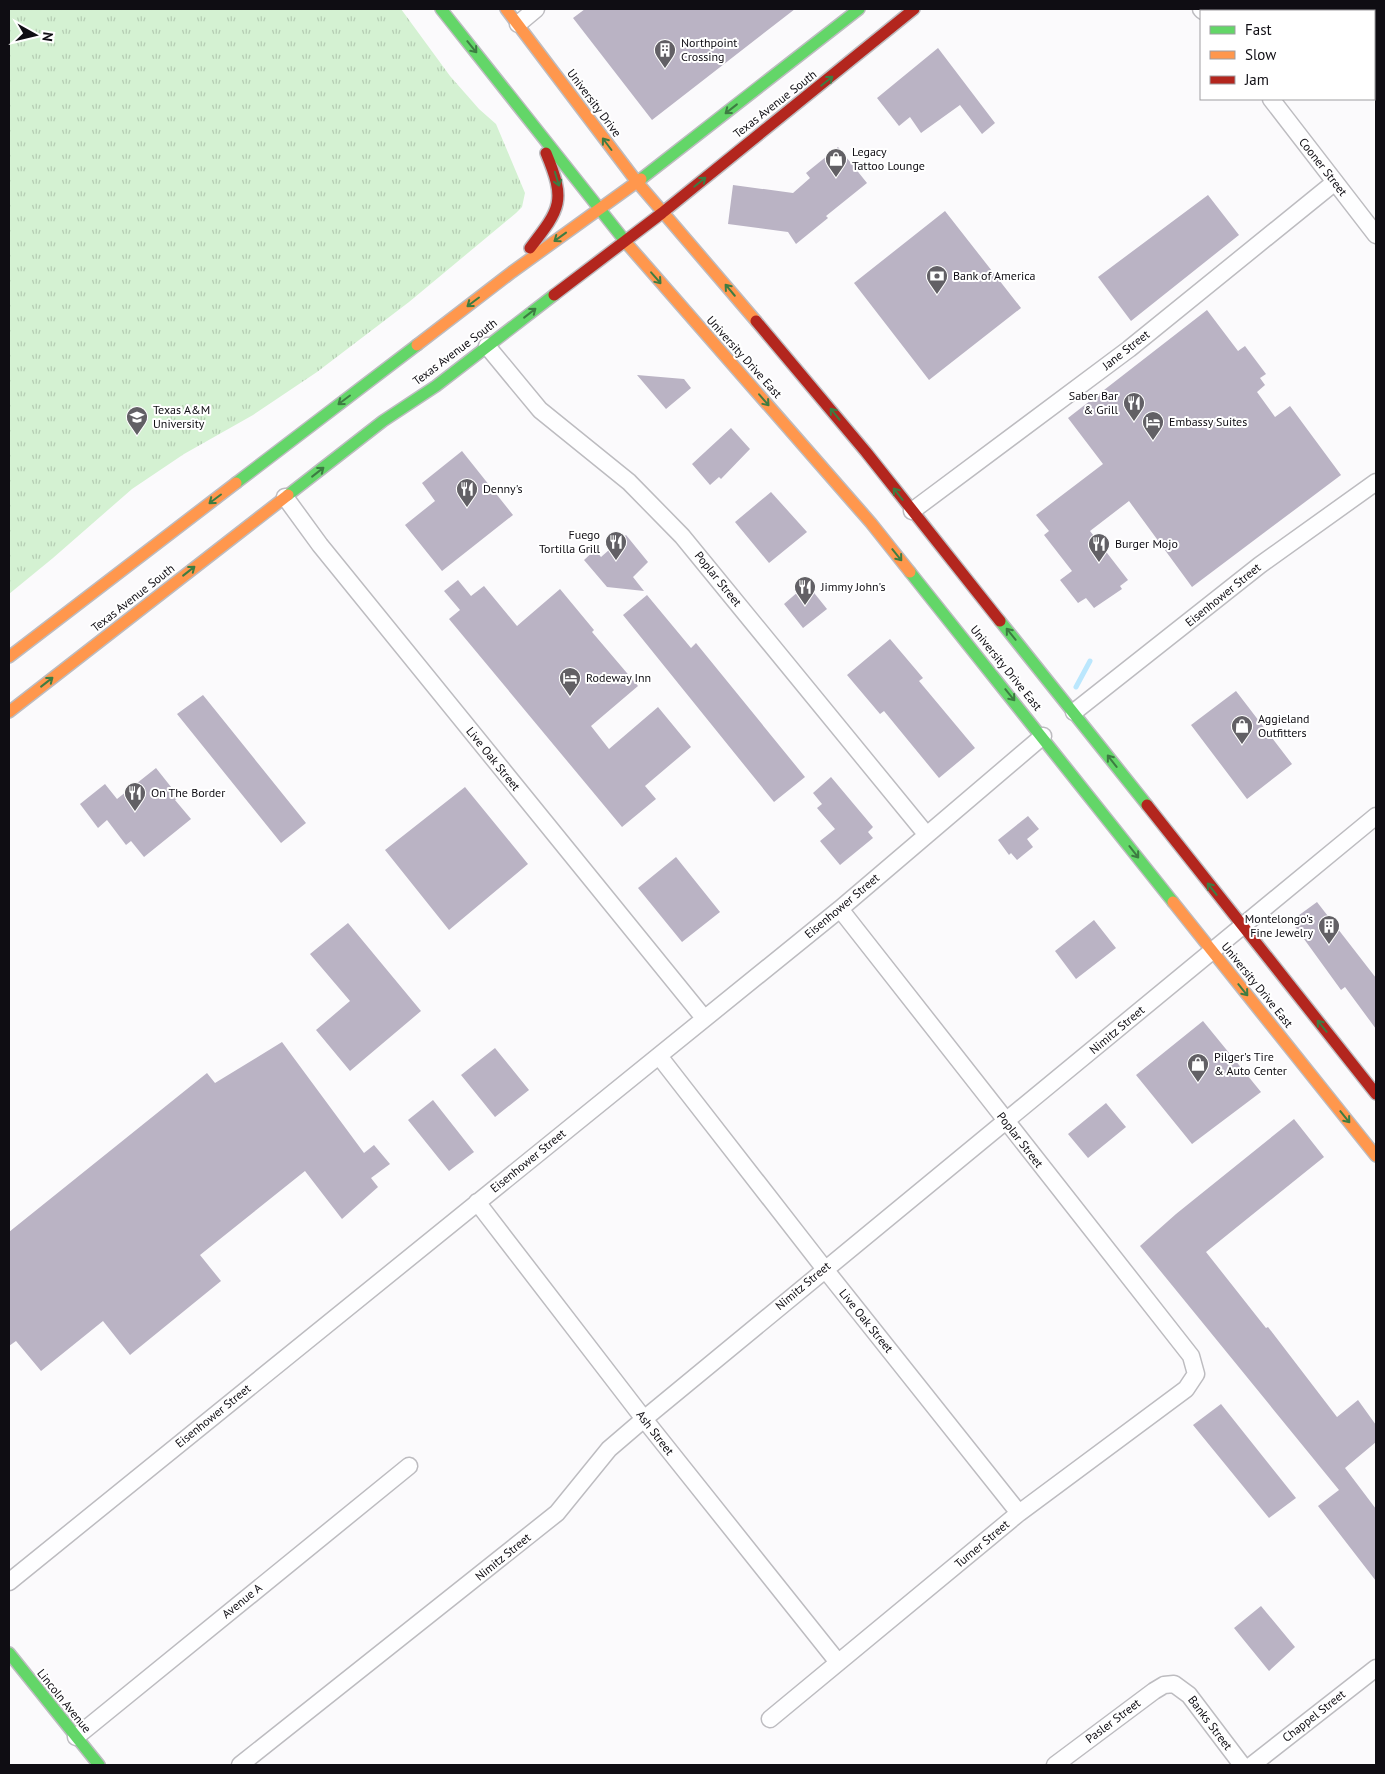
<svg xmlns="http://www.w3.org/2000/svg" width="1385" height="1774" viewBox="0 0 1385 1774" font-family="'PT Sans',sans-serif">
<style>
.grass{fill:url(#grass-tufts)}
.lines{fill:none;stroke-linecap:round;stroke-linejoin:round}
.stream{stroke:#bbe7fd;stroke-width:5}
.building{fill:#bab3c4}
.street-casing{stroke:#bdbcc0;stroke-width:19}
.fast-casing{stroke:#bdbcc0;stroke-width:14}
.slow-casing{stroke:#bdbcc0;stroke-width:14}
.jam-casing{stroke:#bdbcc0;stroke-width:14}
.street{stroke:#fefeff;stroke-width:16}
.fast{stroke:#63d668;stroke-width:11}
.slow{stroke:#ff974d;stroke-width:11}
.jam{stroke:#b3261e;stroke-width:11}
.oneway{stroke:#3d7c42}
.labels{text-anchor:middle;stroke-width:4;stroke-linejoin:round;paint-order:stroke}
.poi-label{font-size:12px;fill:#0f0d13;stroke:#fff;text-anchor:start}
.street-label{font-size:12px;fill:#0f0d13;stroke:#fff}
</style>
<defs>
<pattern id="grass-tufts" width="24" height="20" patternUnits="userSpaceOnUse" patternTransform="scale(1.25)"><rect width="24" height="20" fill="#d4f1d2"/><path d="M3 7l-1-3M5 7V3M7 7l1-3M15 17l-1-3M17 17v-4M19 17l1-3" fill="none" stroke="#b5cdb3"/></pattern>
</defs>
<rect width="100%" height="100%" fill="#fbfafc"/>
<path class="grass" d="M 9,9 L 401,9 L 450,76 L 479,109 L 496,124 L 525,193 L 522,207 L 516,213 L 409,302 L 317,372 L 253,415 L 184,454 L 132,489 L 53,558 L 9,594 Z"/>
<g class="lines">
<path class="stream" d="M 1076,687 L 1090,661"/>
</g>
<path class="building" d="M 585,9 L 795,9 L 652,120 L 573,18 Z
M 938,48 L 995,123 L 982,134 L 960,105 L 921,133 L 910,117 L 899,126 L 877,98 Z
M 838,147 L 867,183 L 826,216 L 828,218 L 796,244 L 788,232 L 728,224 L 733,185 L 793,193 L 810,178 L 806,173 Z
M 1208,195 L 1239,235 L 1131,321 L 1098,277 Z
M 945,211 L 1021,308 L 929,380 L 854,283 Z
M 1207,310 L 1238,351 L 1245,346 L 1266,374 L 1260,378 L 1265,385 L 1257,392 L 1275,417 L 1290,406 L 1341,475 L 1192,587 L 1129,501 L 1090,531 L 1128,580 L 1120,586 L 1122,589 L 1094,608 L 1086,598 L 1078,603 L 1060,580 L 1072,571 L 1044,535 L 1049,531 L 1036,515 L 1103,464 L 1068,418 Z
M 637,375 L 684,379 L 691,388 L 666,409 Z
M 731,428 L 750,449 L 721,479 L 719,477 L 710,485 L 692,464 Z
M 462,451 L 513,515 L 442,571 L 405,525 L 435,501 L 422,483 Z
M 771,492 L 807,532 L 769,563 L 735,522 Z
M 626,535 L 648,562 L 633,577 L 644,591 L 607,587 L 584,560 L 595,550 L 601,557 Z
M 458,580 L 471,596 L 484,586 L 517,626 L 560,589 L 594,630 L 592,632 L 638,686 L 591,726 L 609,749 L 658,707 L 691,747 L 645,786 L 656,799 L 622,827 L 449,619 L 460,610 L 444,591 Z
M 807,584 L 827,609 L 803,628 L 784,604 Z
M 647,595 L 691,648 L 696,643 L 805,777 L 774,802 L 623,615 Z
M 890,639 L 923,678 L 919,681 L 975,748 L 939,778 L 884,711 L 880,714 L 847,675 Z
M 1236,691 L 1292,764 L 1247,799 L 1191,725 Z
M 203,695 L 306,823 L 281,843 L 177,714 Z
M 156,768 L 179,797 L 175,800 L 191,819 L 144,857 L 131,841 L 126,845 L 107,820 L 98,828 L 80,804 L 105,784 L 117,799 Z
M 831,777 L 873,827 L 868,832 L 873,838 L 840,865 L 820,841 L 835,829 L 817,808 L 822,804 L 813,793 Z
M 465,787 L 528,864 L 449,930 L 385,850 Z
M 1028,816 L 1039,829 L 1027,839 L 1033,847 L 1017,860 L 1011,853 L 1009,855 L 998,840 Z
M 676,857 L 720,912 L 682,942 L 638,888 Z
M 1317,902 L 1376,978 L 1376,1029 L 1345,987 L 1341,990 L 1291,921 Z
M 1094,920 L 1116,948 L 1076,979 L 1055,951 Z
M 348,923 L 421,1011 L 350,1071 L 316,1030 L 350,1001 L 310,954 Z
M 1203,1021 L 1261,1092 L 1192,1144 L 1136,1075 Z
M 282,1042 L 364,1153 L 374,1145 L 390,1164 L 371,1178 L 378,1187 L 342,1219 L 305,1171 L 200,1255 L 221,1281 L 130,1355 L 103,1321 L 41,1371 L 16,1341 L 9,1346 L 9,1232 L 207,1073 L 215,1083 Z
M 495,1048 L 529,1090 L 495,1117 L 461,1075 Z
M 433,1100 L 474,1152 L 449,1171 L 408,1120 Z
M 1106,1103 L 1126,1127 L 1088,1158 L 1068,1134 Z
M 1294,1119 L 1324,1157 L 1206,1252 L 1266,1328 L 1268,1327 L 1337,1417 L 1358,1400 L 1376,1425 L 1376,1442 L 1345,1468 L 1376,1509 L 1376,1581 L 1318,1506 L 1339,1490 L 1140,1246 L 1176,1214 Z
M 1221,1404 L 1296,1498 L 1269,1518 L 1193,1425 Z
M 1261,1606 L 1295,1647 L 1269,1671 L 1234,1628 Z"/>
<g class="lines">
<g class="street-casing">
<path id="street" d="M 1201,9 L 1203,11
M 518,24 L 536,9
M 1271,99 L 1376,235
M 487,346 L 540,410 L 629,482 L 682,536 L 926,834
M 285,497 L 320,545 L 704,1018
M 912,511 L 1129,349 L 1335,182
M 1074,712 L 1260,565 L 1376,482
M 659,1056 L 824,1268 L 1019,1513
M 477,1202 L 644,1419 L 837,1661
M 9,1582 L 840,909 L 1043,736
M 770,1719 L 1019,1513 L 1186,1389 L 1196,1374 L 1191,1356 L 840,909
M 76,1737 L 409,1466
M 240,1765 L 557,1513 L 609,1449 L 644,1419 L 1376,816
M 1055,1765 L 1154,1691 L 1164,1685 L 1174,1684 L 1189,1695 L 1242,1765
M 1252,1765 L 1376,1668"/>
</g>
<g class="fast-casing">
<path id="fast" d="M 441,9 L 629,246
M 641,179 L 859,9
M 236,483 L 417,345
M 288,495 L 383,421 L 436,386 L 554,295
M 910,572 L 1173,902
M 1000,621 L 1147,805
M 9,1653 L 99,1765"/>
</g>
<g class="slow-casing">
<path id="slow" d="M 506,9 L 637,182 L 756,321
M 629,246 L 871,523 L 910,572
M 417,345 L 512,272 L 641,179
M 9,657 L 236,483
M 9,712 L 288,495
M 1173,902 L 1376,1156"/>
</g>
<g class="jam-casing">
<path id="jam" d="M 530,248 C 561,208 566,201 546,153
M 554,295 L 662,213 L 914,9
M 756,321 L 866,452 L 1000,621
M 1147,805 L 1376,1094"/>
</g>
<use href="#street" class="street"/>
<use href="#fast" class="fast"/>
<use href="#slow" class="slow"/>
<use href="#jam" class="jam"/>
</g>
<defs><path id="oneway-shaft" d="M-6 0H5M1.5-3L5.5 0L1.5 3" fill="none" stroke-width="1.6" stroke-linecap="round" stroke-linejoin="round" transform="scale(1.25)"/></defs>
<g class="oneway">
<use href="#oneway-shaft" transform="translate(472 47) rotate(51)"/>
<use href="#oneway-shaft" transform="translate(827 81) rotate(-39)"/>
<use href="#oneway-shaft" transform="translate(731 109) rotate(142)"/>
<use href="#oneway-shaft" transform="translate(607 144) rotate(-127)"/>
<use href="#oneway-shaft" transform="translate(557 179) rotate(73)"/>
<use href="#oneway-shaft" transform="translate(700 182) rotate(-39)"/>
<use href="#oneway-shaft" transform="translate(560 237) rotate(144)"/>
<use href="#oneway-shaft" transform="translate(656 278) rotate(49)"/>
<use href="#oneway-shaft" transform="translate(730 290) rotate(-130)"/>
<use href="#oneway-shaft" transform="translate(473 302) rotate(143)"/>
<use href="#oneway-shaft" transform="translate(530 313) rotate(-38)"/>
<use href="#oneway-shaft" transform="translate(344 400) rotate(143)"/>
<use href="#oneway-shaft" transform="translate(764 400) rotate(49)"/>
<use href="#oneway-shaft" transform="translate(835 414) rotate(-129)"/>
<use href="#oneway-shaft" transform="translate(318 472) rotate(-38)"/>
<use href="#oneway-shaft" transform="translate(898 494) rotate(-128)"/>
<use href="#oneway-shaft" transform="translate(215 499) rotate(143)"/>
<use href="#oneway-shaft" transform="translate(897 555) rotate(51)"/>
<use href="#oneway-shaft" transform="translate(189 571) rotate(-38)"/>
<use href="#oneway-shaft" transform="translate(1011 634) rotate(-129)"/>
<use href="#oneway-shaft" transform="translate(47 682) rotate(-38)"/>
<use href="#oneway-shaft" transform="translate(1010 695) rotate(51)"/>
<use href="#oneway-shaft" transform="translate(1112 761) rotate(-128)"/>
<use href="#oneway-shaft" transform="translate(1134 852) rotate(52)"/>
<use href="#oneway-shaft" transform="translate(1212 889) rotate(-128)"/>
<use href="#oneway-shaft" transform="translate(1243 990) rotate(51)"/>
<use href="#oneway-shaft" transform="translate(1322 1026) rotate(-129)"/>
<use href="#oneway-shaft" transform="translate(1345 1117) rotate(51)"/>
</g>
<defs>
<g id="building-pin" transform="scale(1.125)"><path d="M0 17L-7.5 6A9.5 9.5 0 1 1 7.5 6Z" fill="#626065" stroke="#fff"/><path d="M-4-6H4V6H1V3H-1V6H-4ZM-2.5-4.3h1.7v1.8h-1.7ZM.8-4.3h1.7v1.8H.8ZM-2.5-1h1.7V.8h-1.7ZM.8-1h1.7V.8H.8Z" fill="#fff"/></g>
<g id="shop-pin" transform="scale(1.125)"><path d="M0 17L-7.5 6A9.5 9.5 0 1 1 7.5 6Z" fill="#626065" stroke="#fff"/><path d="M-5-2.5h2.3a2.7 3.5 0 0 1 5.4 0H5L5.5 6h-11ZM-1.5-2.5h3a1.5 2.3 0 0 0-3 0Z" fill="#fff"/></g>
<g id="bank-pin" transform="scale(1.125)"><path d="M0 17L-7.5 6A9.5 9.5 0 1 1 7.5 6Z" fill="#626065" stroke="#fff"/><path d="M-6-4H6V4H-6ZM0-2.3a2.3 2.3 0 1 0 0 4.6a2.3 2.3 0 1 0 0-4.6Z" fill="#fff"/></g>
<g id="restaurant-pin" transform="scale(1.125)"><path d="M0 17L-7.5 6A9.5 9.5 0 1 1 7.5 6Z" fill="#626065" stroke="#fff"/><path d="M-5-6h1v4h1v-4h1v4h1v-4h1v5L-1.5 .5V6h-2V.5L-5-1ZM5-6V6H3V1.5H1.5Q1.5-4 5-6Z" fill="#fff"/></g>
<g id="university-pin" transform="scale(1.125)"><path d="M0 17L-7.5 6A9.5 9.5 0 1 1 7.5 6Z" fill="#626065" stroke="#fff"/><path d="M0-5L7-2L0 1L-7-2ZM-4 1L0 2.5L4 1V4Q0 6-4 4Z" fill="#fff"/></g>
<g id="hotel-pin" transform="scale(1.125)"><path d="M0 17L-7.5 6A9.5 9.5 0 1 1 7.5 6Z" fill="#626065" stroke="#fff"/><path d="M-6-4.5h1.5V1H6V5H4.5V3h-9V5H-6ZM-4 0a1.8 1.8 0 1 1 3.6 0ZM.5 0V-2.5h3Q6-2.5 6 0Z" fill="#fff"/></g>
</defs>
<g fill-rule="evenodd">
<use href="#building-pin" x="665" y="50"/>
<use href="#shop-pin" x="836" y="159"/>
<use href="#bank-pin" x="937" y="276"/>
<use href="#restaurant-pin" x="1134" y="403"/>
<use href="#university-pin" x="137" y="417"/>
<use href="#hotel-pin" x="1153" y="422"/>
<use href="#restaurant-pin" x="467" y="489"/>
<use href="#restaurant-pin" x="616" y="542"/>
<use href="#restaurant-pin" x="1099" y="544"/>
<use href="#restaurant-pin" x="805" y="587"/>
<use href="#hotel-pin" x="570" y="678"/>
<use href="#shop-pin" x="1242" y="726"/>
<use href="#restaurant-pin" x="135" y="793"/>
<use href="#building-pin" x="1329" y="926"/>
<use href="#shop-pin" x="1198" y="1064"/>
</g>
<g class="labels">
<g class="poi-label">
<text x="681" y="47">Northpoint<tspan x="681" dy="14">Crossing</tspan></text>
<text x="852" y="156">Legacy<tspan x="852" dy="14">Tattoo Lounge</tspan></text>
<text x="953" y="280">Bank of America</text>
<text x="1118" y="400" text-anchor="end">Saber Bar<tspan x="1118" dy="14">&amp; Grill</tspan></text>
<text x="153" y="414">Texas A&amp;M<tspan x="153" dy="14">University</tspan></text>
<text x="1169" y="426">Embassy Suites</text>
<text x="483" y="493">Denny's</text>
<text x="600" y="539" text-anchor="end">Fuego<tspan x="600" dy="14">Tortilla Grill</tspan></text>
<text x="1115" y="548">Burger Mojo</text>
<text x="821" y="591">Jimmy John's</text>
<text x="586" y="682">Rodeway Inn</text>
<text x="1258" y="723">Aggieland<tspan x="1258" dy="14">Outfitters</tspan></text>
<text x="151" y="797">On The Border</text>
<text x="1313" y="923" text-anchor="end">Montelongo's<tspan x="1313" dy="14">Fine Jewelry</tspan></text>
<text x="1214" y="1061">Pilger's Tire<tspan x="1214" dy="14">&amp; Auto Center</tspan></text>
</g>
<g class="street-label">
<text transform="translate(594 103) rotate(53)" y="4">University Drive</text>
<text transform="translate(775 104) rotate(-38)" y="4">Texas Avenue South</text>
<text transform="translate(1323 167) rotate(52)" y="4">Cooner Street</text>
<text transform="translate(1126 350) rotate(-38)" y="4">Jane Street</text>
<text transform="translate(455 352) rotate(-37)" y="4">Texas Avenue South</text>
<text transform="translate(744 357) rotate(48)" y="4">University Drive East</text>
<text transform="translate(718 579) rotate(51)" y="4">Poplar Street</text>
<text transform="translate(1223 595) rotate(-39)" y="4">Eisenhower Street</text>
<text transform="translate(133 598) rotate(-38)" y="4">Texas Avenue South</text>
<text transform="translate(1006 668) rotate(51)" y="4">University Drive East</text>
<text transform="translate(493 759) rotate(51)" y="4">Live Oak Street</text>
<text transform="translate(842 906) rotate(-40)" y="4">Eisenhower Street</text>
<text transform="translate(1257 985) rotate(51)" y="4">University Drive East</text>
<text transform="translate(1117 1030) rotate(-40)" y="4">Nimitz Street</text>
<text transform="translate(1020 1140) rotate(52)" y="4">Poplar Street</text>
<text transform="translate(528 1161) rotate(-39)" y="4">Eisenhower Street</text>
<text transform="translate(803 1286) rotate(-40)" y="4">Nimitz Street</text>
<text transform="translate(866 1321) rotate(51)" y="4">Live Oak Street</text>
<text transform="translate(213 1416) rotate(-39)" y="4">Eisenhower Street</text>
<text transform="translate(655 1433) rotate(52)" y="4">Ash Street</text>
<text transform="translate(982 1544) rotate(-40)" y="4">Turner Street</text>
<text transform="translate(503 1557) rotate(-39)" y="4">Nimitz Street</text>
<text transform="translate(242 1601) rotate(-39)" y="4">Avenue A</text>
<text transform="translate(64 1701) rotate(51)" y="4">Lincoln Avenue</text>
<text transform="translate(1314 1716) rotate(-38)" y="4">Chappel Street</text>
<text transform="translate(1113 1721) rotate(-37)" y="4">Pasler Street</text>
<text transform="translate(1210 1723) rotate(53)" y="4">Banks Street</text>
</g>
</g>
<rect width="1385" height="1774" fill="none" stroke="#0f0d13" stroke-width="20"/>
<rect x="1200" y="10" width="175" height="90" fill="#ffffff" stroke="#9f9ea1"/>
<rect x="1210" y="26" width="25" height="8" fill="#63d668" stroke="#9f9ea1"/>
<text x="1245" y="35" font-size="15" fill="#0f0d13">Fast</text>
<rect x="1210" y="51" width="25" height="8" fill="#ff974d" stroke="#9f9ea1"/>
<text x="1245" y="60" font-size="15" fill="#0f0d13">Slow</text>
<rect x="1210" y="76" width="25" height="8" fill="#b3261e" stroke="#9f9ea1"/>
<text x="1245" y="85" font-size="15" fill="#0f0d13">Jam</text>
<g transform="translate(35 35) rotate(98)" stroke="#ffffff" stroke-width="4" paint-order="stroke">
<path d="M0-4L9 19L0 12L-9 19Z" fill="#0f0d13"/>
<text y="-8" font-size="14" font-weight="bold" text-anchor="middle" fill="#0f0d13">N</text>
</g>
</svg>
